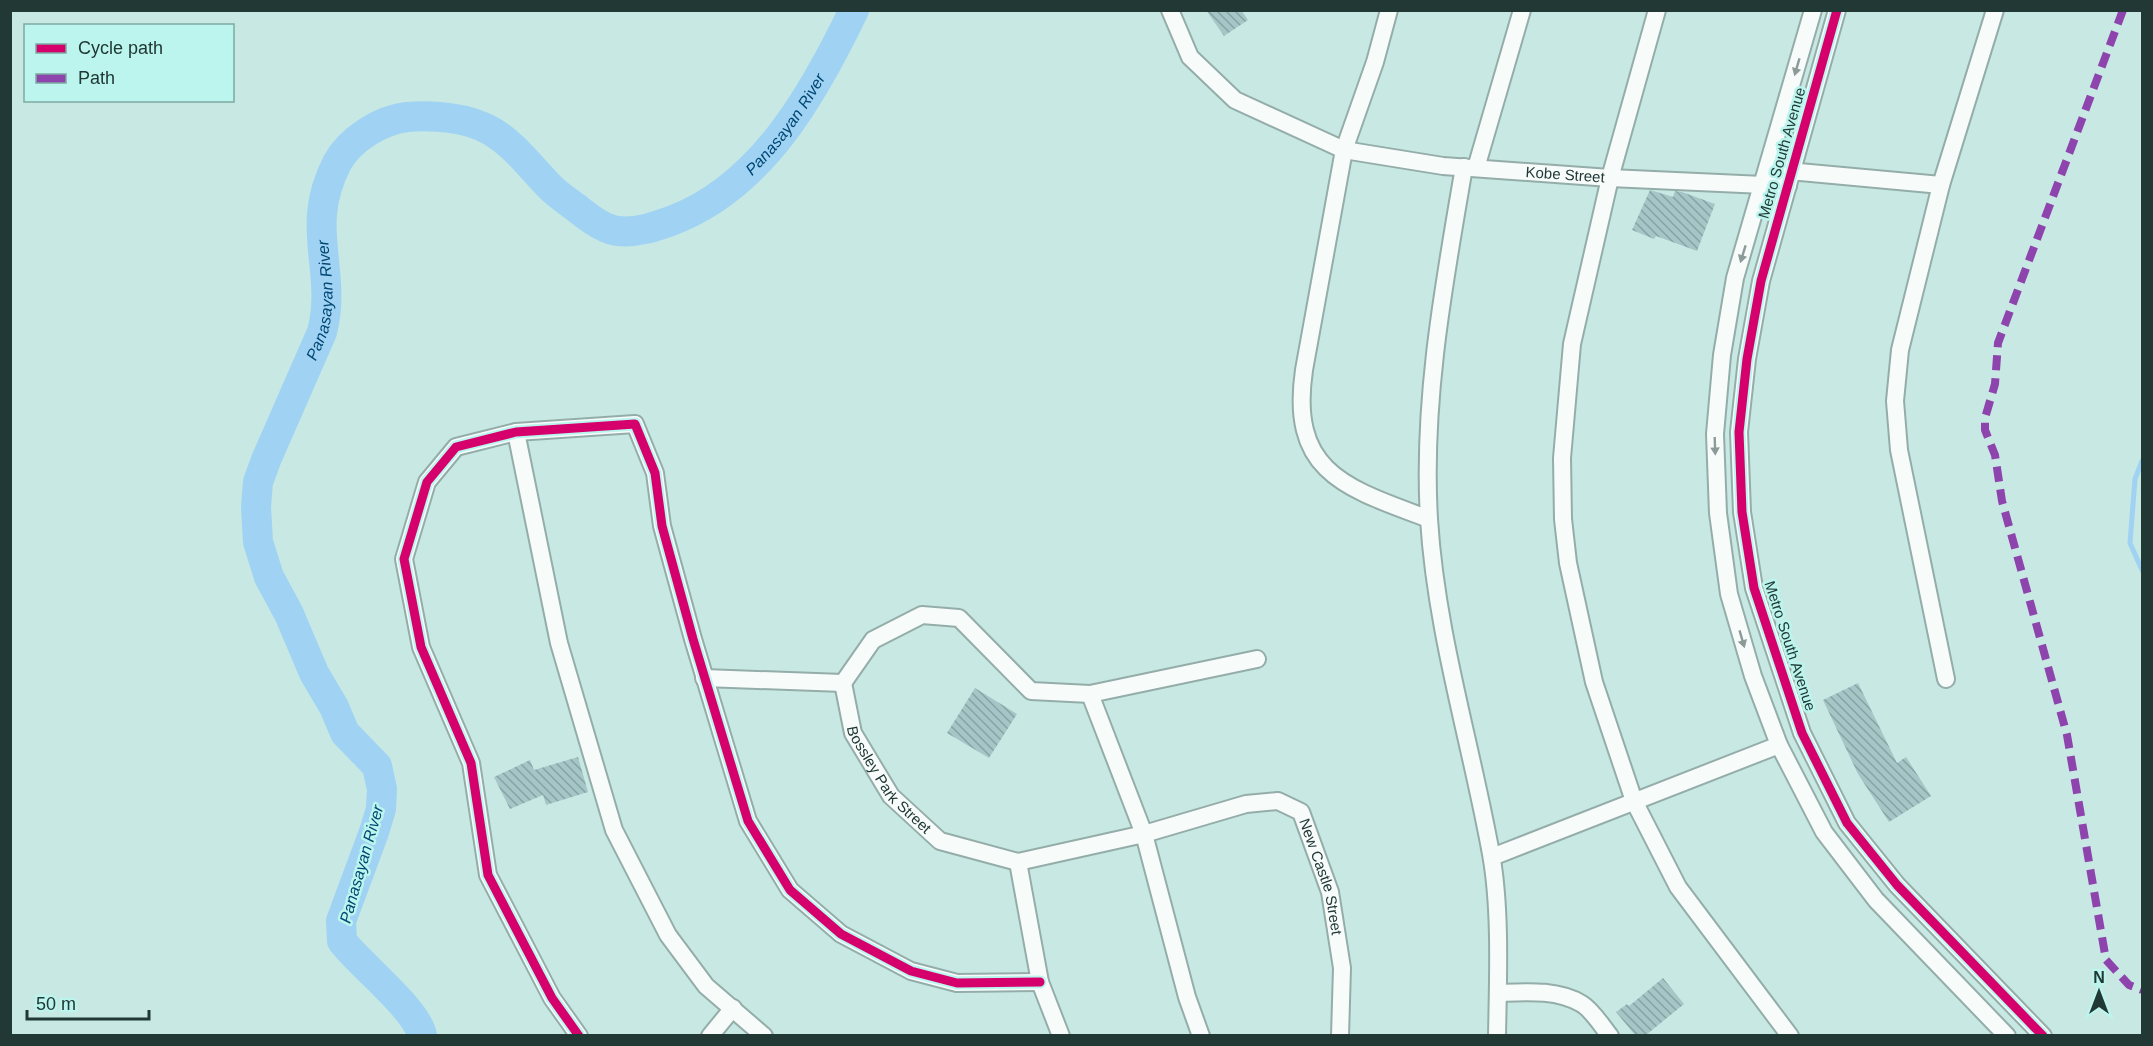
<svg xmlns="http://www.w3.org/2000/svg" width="2153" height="1046" viewBox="0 0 2153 1046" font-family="Helvetica,sans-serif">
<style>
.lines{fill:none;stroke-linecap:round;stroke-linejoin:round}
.stream{stroke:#9fd2f3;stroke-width:5}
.river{stroke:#9fd2f3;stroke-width:30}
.building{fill:url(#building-back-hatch)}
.minor-casing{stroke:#94ada9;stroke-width:20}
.minor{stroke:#f7fcfb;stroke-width:16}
.quiet{stroke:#8e44ad;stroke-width:8;stroke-dasharray:15 8;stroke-linecap:butt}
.cycleway-casing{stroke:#bbf5ed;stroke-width:13}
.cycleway{stroke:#d6006c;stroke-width:9}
.oneway{fill:#8c9a98}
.labels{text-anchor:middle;stroke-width:5;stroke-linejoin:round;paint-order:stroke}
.street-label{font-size:15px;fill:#213835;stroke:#bbf5ed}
.water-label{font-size:16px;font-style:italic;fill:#004774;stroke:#bbf5ed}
</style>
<defs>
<pattern id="building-back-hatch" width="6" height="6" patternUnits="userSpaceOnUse" patternTransform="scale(1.5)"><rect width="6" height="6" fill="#a5c6c7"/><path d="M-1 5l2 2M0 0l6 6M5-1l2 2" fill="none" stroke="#86a2a2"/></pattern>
</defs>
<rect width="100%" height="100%" fill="#c8e8e3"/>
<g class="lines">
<path class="stream" d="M 2142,461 L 2135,479 L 2130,543 L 2142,570"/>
<path class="river" id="s1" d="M 422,1036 C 418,1010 360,965 342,941 L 341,921 L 374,832 L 381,809 L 382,789 L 377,766 L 345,733 L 334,707 L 314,673 L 289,614 L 269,577 L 258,542 L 256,507 L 258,482 L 266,460 L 322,332 C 338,269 303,229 337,163 C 350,139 381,120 407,117 C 433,115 467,117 491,131 C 514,144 532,169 550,187 C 559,196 569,202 579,210 C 589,218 605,230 618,231 C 637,233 654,227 671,221 C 762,187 814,93 854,10"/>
</g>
<path class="building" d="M 1206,10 L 1241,10 L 1248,20 L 1224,36 Z
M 1650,190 L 1673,197 L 1675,191 L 1682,192 L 1715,204 L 1697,251 L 1656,236 L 1654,239 L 1632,230 Z
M 1858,683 L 1897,763 L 1906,757 L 1931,796 L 1889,822 L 1858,774 L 1823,700 Z
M 975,688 L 1017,714 L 989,758 L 947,733 Z
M 578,757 L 588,792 L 546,805 L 543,795 L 510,809 L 494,777 L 530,760 L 534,770 Z
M 1663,978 L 1684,1004 L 1646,1035 L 1635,1035 L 1616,1012 L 1627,1004 L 1629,1006 Z"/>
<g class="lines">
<g class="minor-casing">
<g id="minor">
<path id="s2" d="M 1170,10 L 1190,57 L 1235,100 L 1344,150 L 1443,166 L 1610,178 L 1788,186"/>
<path d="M 1389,10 L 1375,62 L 1344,150 L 1304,370 C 1289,473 1346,488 1429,519"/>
<path d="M 1657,10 L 1610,178 L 1572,344 L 1562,458 L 1563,519 L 1568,563 L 1594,682 L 1634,801 L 1678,887 L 1790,1036"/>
<path d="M 1813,10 L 1735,278 L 1722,355 L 1715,434 L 1718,513 L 1729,594 L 1753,676 L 1779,745 L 1824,832 L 1876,900 L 2007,1036"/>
<path d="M 1837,10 L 1761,281 L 1747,359 L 1739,432 L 1742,512 L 1754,588 L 1802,733 L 1847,823 L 1897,885 L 2043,1036"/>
<path d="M 1464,167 C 1444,284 1422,400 1429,519 C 1436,633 1471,743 1491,854 C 1501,909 1498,979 1497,1036"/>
<path d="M 1476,168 L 1522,10"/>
<path d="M 1768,169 L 1941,185"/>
<path d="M 516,432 L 559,643 L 614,830 L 668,935 L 706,986 L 764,1036"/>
<path d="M 704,678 L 843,683"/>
<path d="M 1946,679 L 1899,450 L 1895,401 L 1900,350 L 1941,185 L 1995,10"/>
<path id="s3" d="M 843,683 L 853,733 L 891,796 L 940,841 L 1018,862 L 1144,834 L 1246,804 L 1278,801 L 1301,812 L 1330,892 L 1342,968 L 1340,1036"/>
<path d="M 843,683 L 873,640 L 922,615 L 959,618 L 1031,691 L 1090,694 L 1257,659"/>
<path d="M 1090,694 L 1144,834 L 1187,997 L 1201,1036"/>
<path d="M 1492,857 L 1779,745"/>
<path d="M 1018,862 L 1040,982 L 1061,1036"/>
<path d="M 1498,993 C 1525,992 1557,989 1582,1004 C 1592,1010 1602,1026 1610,1036"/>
<path d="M 579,1036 L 552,998 L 488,875 L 471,763 L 421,647 L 404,559 L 427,482 L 456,447 L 516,432 L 635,424 L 655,473 L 662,526 L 693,639 L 748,821 L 790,890 L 841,934 L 911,971 L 957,983 L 1040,982"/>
<path d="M 710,1036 L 733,1008"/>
</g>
</g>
<use href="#minor" class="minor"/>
<path class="quiet" d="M 2123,10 L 1998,343 L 1995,384 L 1985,418 L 1985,430 L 1995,455 L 2002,501 L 2067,735 L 2106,960 L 2129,985 L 2142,990"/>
<g class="cycleway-casing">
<path id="cycleway" d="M 1837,10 L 1761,281 L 1747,359 L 1739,432 L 1742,512 L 1754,588 L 1802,733 L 1847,823 L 1897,885 L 2043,1036
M 579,1036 L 552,998 L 488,875 L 471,763 L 421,647 L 404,559 L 427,482 L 456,447 L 516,432 L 635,424 L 655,473 L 662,526 L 693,639 L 748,821 L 790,890 L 841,934 L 911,971 L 957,983 L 1040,982"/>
</g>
<use href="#cycleway" class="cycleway"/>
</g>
<defs><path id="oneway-solid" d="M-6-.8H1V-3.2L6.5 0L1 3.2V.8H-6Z" transform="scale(1.5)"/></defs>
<g class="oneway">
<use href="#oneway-solid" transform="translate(1797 67) rotate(106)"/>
<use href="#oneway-solid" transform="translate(1743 254) rotate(107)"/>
<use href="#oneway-solid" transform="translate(1715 446) rotate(88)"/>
<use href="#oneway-solid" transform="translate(1742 639) rotate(74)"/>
</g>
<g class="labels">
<g class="street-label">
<text transform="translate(1782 153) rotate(-74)" y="5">Metro South Avenue</text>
<text dy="5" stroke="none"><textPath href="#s2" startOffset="456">Kobe Street</textPath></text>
<text transform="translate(1790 646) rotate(72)" y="5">Metro South Avenue</text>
<text dy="5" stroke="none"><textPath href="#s3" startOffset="110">Bossley Park Street</textPath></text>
<text dy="5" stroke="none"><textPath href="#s3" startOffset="633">New Castle Street</textPath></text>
</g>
<g class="water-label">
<text dy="6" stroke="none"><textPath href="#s1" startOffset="1503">Panasayan River</textPath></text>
<text dy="6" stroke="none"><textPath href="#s1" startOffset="819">Panasayan River</textPath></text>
<text transform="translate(361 864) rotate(-74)" y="6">Panasayan River</text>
</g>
</g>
<rect width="2153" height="1046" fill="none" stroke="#213835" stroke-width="24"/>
<rect x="24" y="24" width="210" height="78" fill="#bbf5ed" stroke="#7da9a3" stroke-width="1.5"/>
<rect x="36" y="44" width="30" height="9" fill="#d6006c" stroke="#7da9a3" stroke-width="1.5"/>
<text x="78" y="54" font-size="18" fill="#213835">Cycle path</text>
<rect x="36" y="74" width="30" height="9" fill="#8e44ad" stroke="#7da9a3" stroke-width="1.5"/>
<text x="78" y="84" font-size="18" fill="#213835">Path</text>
<g transform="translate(2099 992)" stroke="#bbf5ed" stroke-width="4.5" paint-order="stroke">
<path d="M0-4.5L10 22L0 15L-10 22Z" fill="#213835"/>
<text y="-9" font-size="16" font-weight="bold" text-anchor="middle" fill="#213835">N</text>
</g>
<path d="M27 1010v9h122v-9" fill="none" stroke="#213835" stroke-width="3"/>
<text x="36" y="1010" font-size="18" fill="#213835" stroke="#bbf5ed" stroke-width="4.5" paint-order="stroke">50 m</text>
</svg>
